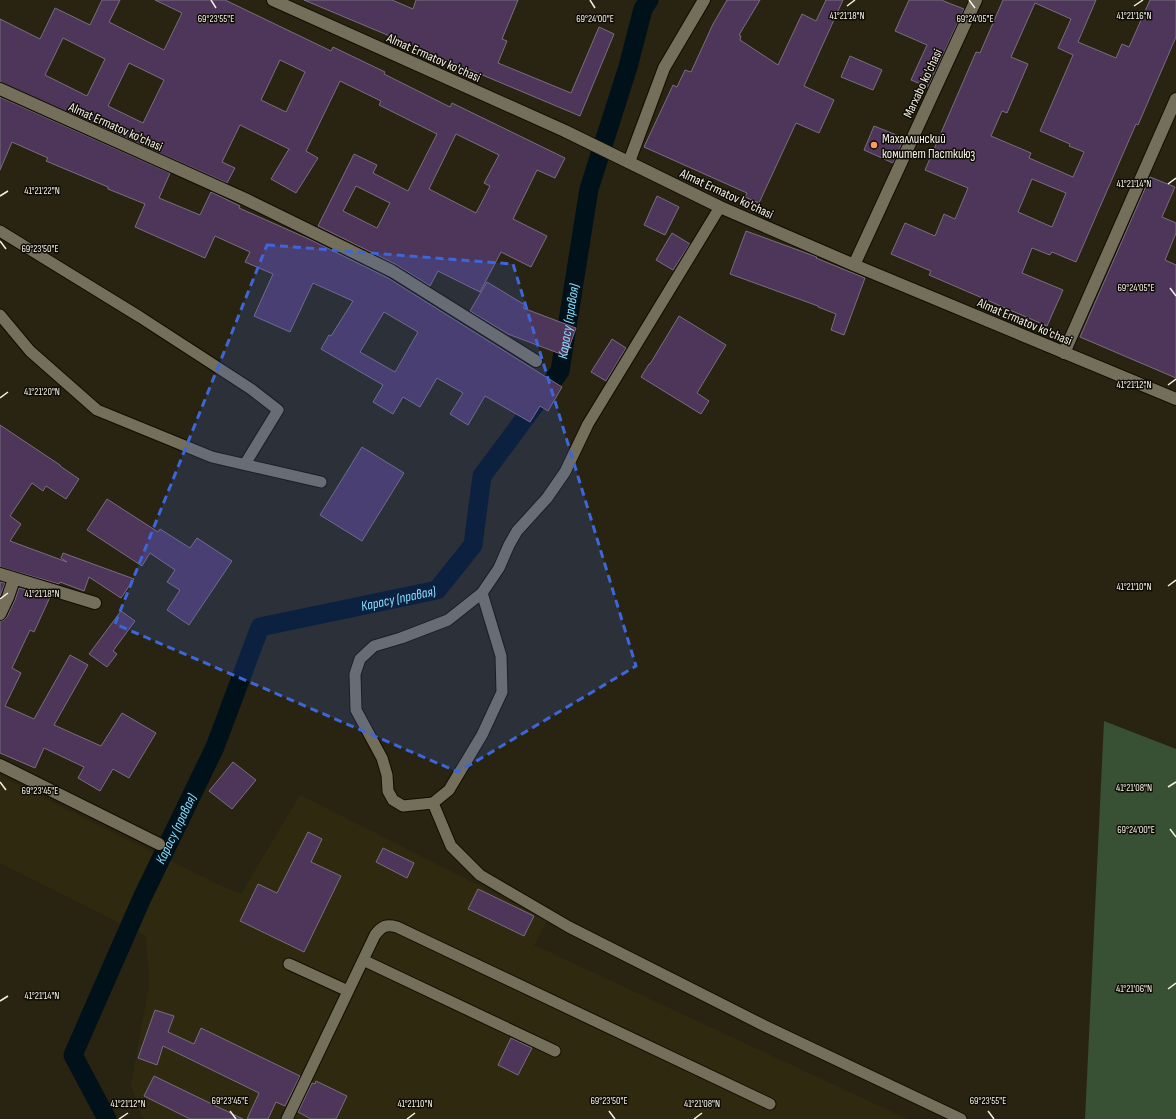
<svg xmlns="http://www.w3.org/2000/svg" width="1176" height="1119" viewBox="0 0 1176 1119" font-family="'Sofia Sans Condensed',sans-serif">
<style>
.built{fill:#2f2a0f}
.green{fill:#385033}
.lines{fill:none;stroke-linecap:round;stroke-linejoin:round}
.canal{stroke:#00111a;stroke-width:19}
.building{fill:#4d3659;stroke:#796d80;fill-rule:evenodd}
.lane-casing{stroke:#110d00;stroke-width:13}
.street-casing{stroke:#110d00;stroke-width:14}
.lane{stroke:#746f5a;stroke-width:11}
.street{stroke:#746f5a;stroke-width:12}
.marked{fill:#3d66da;fill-opacity:0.2;stroke:#3d66da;stroke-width:3;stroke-dasharray:8 5;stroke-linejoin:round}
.ticks{fill:none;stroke:#f3f1e5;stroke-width:1.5}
.poi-dot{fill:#fe9b59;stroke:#0f0d06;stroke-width:1.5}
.labels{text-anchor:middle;stroke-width:3;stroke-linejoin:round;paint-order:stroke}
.street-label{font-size:13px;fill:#f3f1e5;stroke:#0f0d06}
.poi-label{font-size:13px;fill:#f3f1e5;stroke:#0f0d06;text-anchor:start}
.water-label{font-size:14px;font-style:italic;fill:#89dffe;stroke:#0f0d06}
.ticks-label{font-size:10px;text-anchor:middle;fill:#f3f1e5;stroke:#0f0d06;stroke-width:3;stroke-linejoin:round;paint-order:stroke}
</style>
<rect width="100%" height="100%" fill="#282411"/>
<path class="built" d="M 0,776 L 223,887 L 241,894 L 300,795 L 547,920 L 534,945 L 907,1119 L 143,1119 L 131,1085 L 149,985 L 146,936 L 0,863 Z"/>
<path class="green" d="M 1104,721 L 1176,749 L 1176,1119 L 1085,1119 Z"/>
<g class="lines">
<path class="canal" id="s1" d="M 107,1119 L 73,1055 L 142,898 L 215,747 L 260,627 L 437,590 L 473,545 L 482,476 L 560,371 L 589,189 L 628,67 L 643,9 L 649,0"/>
</g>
<path class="building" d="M 102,0 L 120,0 L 109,22 L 164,50 L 182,13 L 155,0 L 225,0 L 331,51 L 333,47 L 385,72 L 384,74 L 450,107 L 452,103 L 565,158 L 555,178 L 537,170 L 513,219 L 547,236 L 531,267 L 501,252 L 480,292 L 438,271 L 430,286 L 395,264 L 318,226 L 354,154 L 377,165 L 373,173 L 408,191 L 437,134 L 379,105 L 381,101 L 340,81 L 306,151 L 318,158 L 296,193 L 271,179 L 289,149 L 240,125 L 222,162 L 235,168 L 227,183 L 0,82 L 0,19 L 40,39 L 55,8 L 90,25 ZM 63,38 L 105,59 L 87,96 L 45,75 ZM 280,60 L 305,72 L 286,112 L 261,100 ZM 129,63 L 164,80 L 143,123 L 108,106 ZM 456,134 L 499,155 L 484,183 L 490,186 L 476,213 L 429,189 ZM 356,186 L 390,203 L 377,228 L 343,211 Z
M 304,0 L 392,0 L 413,9 L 416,0 L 518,0 L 502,39 L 507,41 L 498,63 L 571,93 L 599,27 L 614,34 L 580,116 Z
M 727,0 L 760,0 L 739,35 L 741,36 L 740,40 L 778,65 L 802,14 L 816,21 L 826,0 L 843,0 L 804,86 L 834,100 L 819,133 L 796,123 L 759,203 L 745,197 L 747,193 L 644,147 L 673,85 L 677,87 L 685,70 L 691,72 L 713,24 Z
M 909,0 L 941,0 L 964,9 L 928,87 L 911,80 L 927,45 L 895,31 Z
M 1003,0 L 1096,0 L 1078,42 L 1116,58 L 1122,44 L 1129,47 L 1150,0 L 1176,0 L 1176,37 L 1138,125 L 1136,124 L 1076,262 L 1052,252 L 1050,255 L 1032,248 L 1022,273 L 1063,290 L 1047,326 L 929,275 L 931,271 L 891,254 L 905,223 L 935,236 L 944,214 L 955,219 L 968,188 L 925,170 L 976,52 L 980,53 ZM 1035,3 L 1071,19 L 1058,48 L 1073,55 L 1040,131 L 1070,144 L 1069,146 L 1084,152 L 1073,177 L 1029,158 L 1031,153 L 991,136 L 1002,111 L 1007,113 L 1028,64 L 1011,57 ZM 1032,179 L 1066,193 L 1052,227 L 1018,212 Z
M 850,56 L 882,70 L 873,90 L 841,77 Z
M 0,97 L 170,173 L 159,198 L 200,215 L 211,192 L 240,206 L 239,208 L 311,240 L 388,278 L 562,387 L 548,411 L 540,406 L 530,422 L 485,396 L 468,425 L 450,414 L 463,393 L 437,378 L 420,407 L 403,397 L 393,414 L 373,402 L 383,385 L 321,349 L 329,335 L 331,336 L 353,301 L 313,283 L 290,332 L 254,316 L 273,274 L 245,262 L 250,252 L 215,236 L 205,258 L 135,227 L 145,204 L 108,189 L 108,187 L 46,161 L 48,158 L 12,142 L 0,170 ZM 384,312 L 418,332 L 395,372 L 360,352 Z
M 874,126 L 904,138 L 893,163 L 864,150 Z
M 1150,177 L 1175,187 L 1162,217 L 1176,223 L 1176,233 L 1165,260 L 1176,265 L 1176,378 L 1080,337 Z
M 657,196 L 679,207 L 665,235 L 644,225 Z
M 746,231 L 817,257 L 816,258 L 865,278 L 844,335 L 831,330 L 836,314 L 818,307 L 818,306 L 730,274 Z
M 672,233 L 690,244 L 673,270 L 656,260 Z
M 487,282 L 525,305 L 523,308 L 576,328 L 566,356 L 508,334 L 470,311 Z
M 679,316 L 726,345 L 697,393 L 709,401 L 701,414 L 641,377 L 649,364 L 650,364 Z
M 612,339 L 626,348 L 606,381 L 591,372 Z
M 0,425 L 60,465 L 60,466 L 79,479 L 66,499 L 46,486 L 43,491 L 32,483 L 10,516 L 21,524 L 10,541 L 67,562 L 61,558 L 63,553 L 134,579 L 121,598 L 89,577 L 84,591 L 60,582 L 59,584 L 0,567 Z
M 362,447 L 404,473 L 362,541 L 320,515 Z
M 107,499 L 158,532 L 160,529 L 190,548 L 197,538 L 232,561 L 189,625 L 167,610 L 180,590 L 167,582 L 175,570 L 150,553 L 142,566 L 87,530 Z
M 0,582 L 5,583 L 0,596 Z
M 19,588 L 50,597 L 34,632 L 30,630 L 12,668 L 21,673 L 5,706 L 34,719 L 70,655 L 88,665 L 54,725 L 101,746 L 122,713 L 156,733 L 129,778 L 113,769 L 100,791 L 78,778 L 84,767 L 44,748 L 35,768 L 0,753 L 0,621 L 4,620 L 7,617 L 15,600 Z
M 121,611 L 135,621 L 113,651 L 117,654 L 107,667 L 89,654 Z
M 233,762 L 256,780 L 232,809 L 209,791 Z
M 308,832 L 322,839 L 311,862 L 341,876 L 304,952 L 240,921 L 258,884 L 277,893 Z
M 383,848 L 414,863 L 407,878 L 376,862 Z
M 478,889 L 534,916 L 524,936 L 468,909 Z
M 155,1010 L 174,1016 L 168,1032 L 194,1044 L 201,1028 L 300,1076 L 285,1106 L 276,1102 L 268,1119 L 247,1119 L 259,1093 L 163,1046 L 157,1065 L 138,1058 Z
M 511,1038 L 532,1048 L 518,1075 L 498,1065 Z
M 154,1076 L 243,1119 L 190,1119 L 144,1096 Z
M 316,1081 L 347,1096 L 336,1119 L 311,1119 L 298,1112 L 312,1083 L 315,1084 Z"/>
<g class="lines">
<g class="lane-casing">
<path id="lane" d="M 720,207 L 588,424 L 565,472 L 547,498 L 517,531 L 509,545 L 499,568 L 482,593 L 448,620 L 401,638 L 374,646 L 360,659 L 355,674 L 356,710 L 382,758 L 387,775 L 388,791 L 393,800 L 403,806 L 433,803 L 451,846 L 480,875 L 569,927 L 765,1026 L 961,1119
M 0,231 L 140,317 L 251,389 L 278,410 L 245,464
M 0,315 L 30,351 L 97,410 L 212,457 L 321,482
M 433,803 L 449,790 L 482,735 L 502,692 L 501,656 L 482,593
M 363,960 L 555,1051
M 289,964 L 348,991
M 287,1119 L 375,935 C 382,926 386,924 397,927 L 770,1104"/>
</g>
<g class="street-casing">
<path id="street" d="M 273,0 L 565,131 L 720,207 L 854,265 L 1176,399
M 0,89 L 245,199 L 392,271 L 536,361
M 629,162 L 664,68 L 704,0
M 854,265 L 976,0
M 1064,353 L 1176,99
M 0,574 L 95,603
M 0,614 L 8,597 L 14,579
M 0,765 L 159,844"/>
</g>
<use href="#lane" class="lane"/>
<use href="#street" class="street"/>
</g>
<path class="marked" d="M 267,245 L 513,264 L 636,666 L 458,772 L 115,624 Z"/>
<path class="ticks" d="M 211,0 L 216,8M 590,0 L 595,8M 969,0 L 975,8M 847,6 L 855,0M 1134,6 L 1143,0M 1168,184 L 1176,178M 0,196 L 8,191M 0,241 L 6,249M 1170,288 L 1176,296M 1168,385 L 1176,379M 0,398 L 8,392M 1168,586 L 1176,580M 0,599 L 8,593M 0,782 L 6,790M 1168,787 L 1176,782M 1170,829 L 1176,837M 1168,989 L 1176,983M 0,1001 L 8,996M 230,1111 L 236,1119M 609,1111 L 615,1119M 988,1111 L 994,1119M 119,1119 L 128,1113M 407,1119 L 415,1113M 694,1119 L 702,1113"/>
<circle class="poi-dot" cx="874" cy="145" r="4"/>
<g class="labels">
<g class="street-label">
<text transform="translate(434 57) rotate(24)" y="5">Almat Ermatov ko'chasi</text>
<text transform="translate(922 83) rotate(-65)" y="5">Marxabo ko'chasi</text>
<text transform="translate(116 126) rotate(24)" y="5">Almat Ermatov ko'chasi</text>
<text transform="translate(727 193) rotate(25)" y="5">Almat Ermatov ko'chasi</text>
<text transform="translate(1025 321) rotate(23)" y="5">Almat Ermatov ko'chasi</text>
</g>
<g class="poi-label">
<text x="882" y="143">Махаллинский<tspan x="882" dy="15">комитет Пасткиюз</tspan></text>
</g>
<g class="water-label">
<text dy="5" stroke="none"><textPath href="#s1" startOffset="1029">Карасу (правая)</textPath></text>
<text dy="5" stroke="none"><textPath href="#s1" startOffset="681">Карасу (правая)</textPath></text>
<text dy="5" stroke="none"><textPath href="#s1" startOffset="321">Карасу (правая)</textPath></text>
</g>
</g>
<g class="ticks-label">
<text x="847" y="19">41°21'18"N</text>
<text x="1134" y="19">41°21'16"N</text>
<text x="216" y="22">69°23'55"E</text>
<text x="595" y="22">69°24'00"E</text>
<text x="975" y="22">69°24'05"E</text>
<text x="1134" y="187">41°21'14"N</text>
<text x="42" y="194">41°21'22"N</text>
<text x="40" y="252">69°23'50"E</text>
<text x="1136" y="291">69°24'05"E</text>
<text x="1134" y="388">41°21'12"N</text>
<text x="42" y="395">41°21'20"N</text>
<text x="1134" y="590">41°21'10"N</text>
<text x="42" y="597">41°21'18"N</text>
<text x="1134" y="791">41°21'08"N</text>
<text x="40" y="794">69°23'45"E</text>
<text x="1136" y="833">69°24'00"E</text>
<text x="1134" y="992">41°21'06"N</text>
<text x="42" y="999">41°21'14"N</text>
<text x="230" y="1104">69°23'45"E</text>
<text x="609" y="1104">69°23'50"E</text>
<text x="988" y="1104">69°23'55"E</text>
<text x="128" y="1107">41°21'12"N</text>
<text x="415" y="1107">41°21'10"N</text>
<text x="702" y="1107">41°21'08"N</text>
</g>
</svg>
